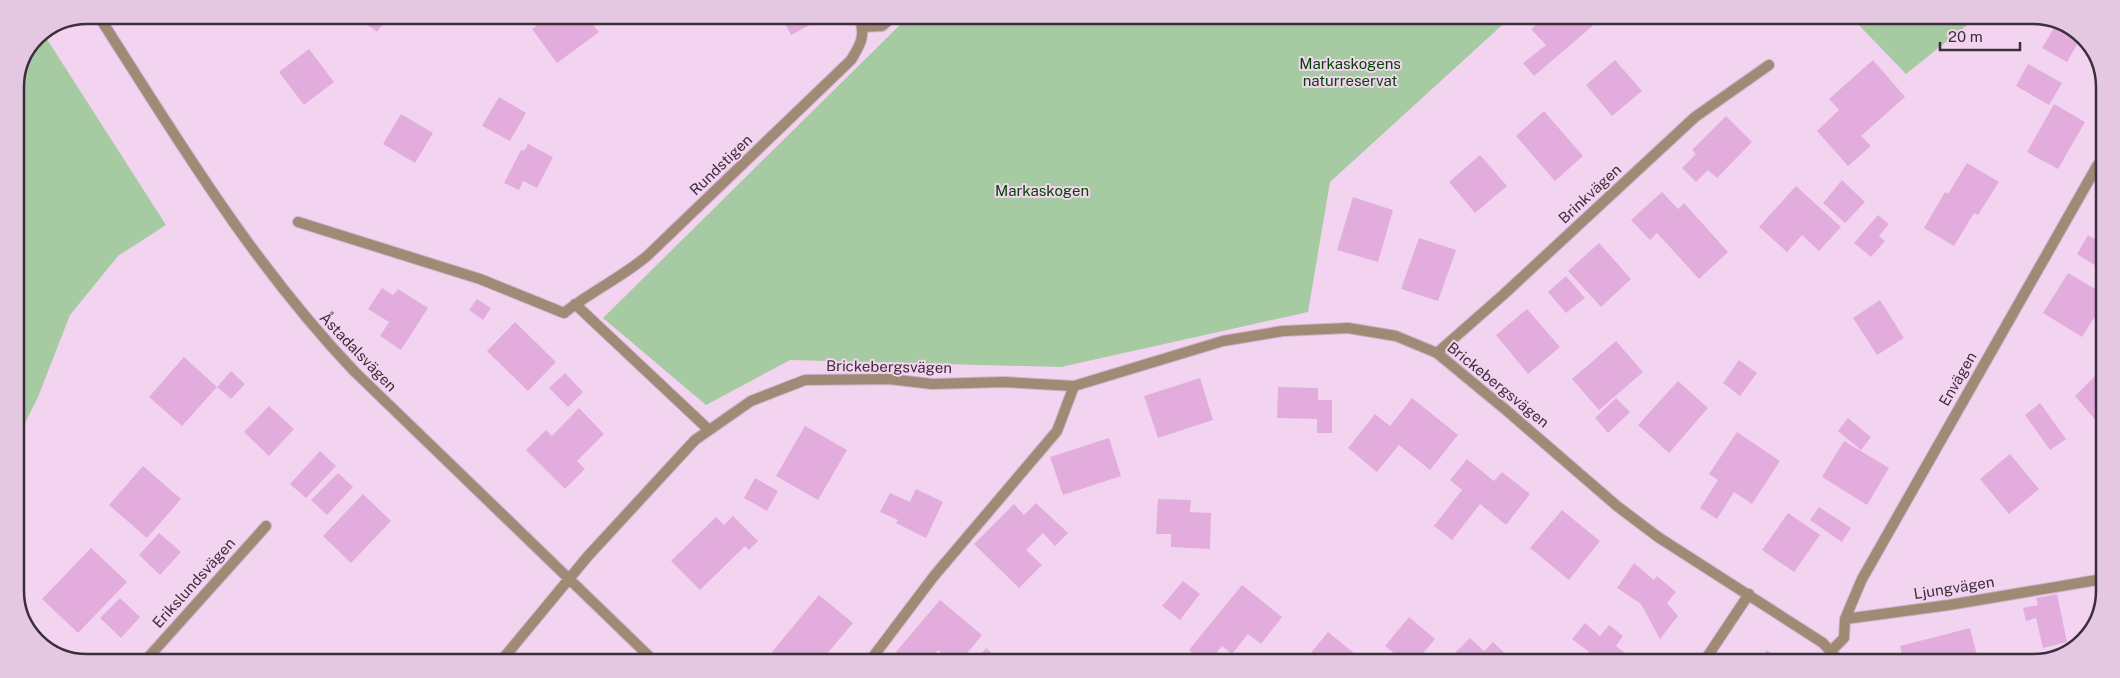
<svg xmlns="http://www.w3.org/2000/svg" width="2120" height="678" viewBox="0 0 2120 678" font-family="'Public Sans',sans-serif">
<style>
.green{fill:#a6caa2}
.building{fill:#e2addd}
.lines{fill:none;stroke-linecap:round;stroke-linejoin:round}
.street-casing{stroke:#ceb3cc;stroke-width:12}
.street{stroke:#9f8a75;stroke-width:10}
.labels{text-anchor:middle;stroke-width:4;stroke-linejoin:round;paint-order:stroke}
.park-label{font-size:15px;fill:#024700;stroke:#f3d4f0}
.street-label{font-size:15px;fill:#3b2f3a;stroke:#f3d4f0}
.rim{fill:none;stroke:#3b2f3a;stroke-width:2.5}
</style>
<rect width="100%" height="100%" fill="#f3d4f0"/>
<path class="green" d="M 909,16 L 1511,17 L 1330,182 L 1308,312 L 1061,367 L 790,360 L 706,405 L 603,318 Z
M 1851,17 L 1977,17 L 1906,74 Z
M 43,33 L 166,225 L 118,256 L 70,315 L 38,397 L 15,443 L 15,87 L 36,36 Z"/>
<path class="building" d="M 354,15 L 390,15 L 377,32 Z
M 550,16 L 586,16 L 599,32 L 557,63 L 532,29 Z
M 781,16 L 827,16 L 791,35 Z
M 1545,17 L 1591,17 L 1596,23 L 1534,76 L 1523,63 L 1546,45 L 1531,29 Z
M 2063,25 L 2090,43 L 2093,52 L 2078,43 L 2067,62 L 2042,48 L 2055,26 L 2060,29 Z
M 309,49 L 334,82 L 304,105 L 279,72 Z
M 1615,60 L 1642,91 L 1612,116 L 1586,85 Z
M 1873,60 L 1905,97 L 1861,136 L 1871,146 L 1848,166 L 1817,131 L 1839,110 L 1829,99 Z
M 2028,64 L 2062,83 L 2049,105 L 2016,86 Z
M 499,97 L 526,113 L 510,141 L 482,126 Z
M 2054,104 L 2085,122 L 2058,169 L 2027,152 Z
M 1544,111 L 1583,156 L 1555,181 L 1516,136 Z
M 401,114 L 433,133 L 415,163 L 383,144 Z
M 1726,116 L 1752,142 L 1717,178 L 1708,170 L 1696,182 L 1682,168 L 1696,154 L 1692,150 Z
M 528,144 L 553,157 L 537,188 L 523,181 L 519,190 L 504,183 L 521,150 L 524,151 Z
M 1480,155 L 1507,186 L 1475,213 L 1449,182 Z
M 1967,163 L 1999,182 L 1978,215 L 1974,213 L 1954,246 L 1924,228 L 1945,192 L 1948,194 Z
M 1842,180 L 1865,202 L 1845,223 L 1823,203 Z
M 1796,186 L 1841,227 L 1819,251 L 1802,235 L 1787,252 L 1759,227 Z
M 1662,192 L 1678,209 L 1684,203 L 1728,252 L 1699,279 L 1657,233 L 1650,240 L 1631,220 Z
M 1353,197 L 1393,210 L 1378,262 L 1337,250 Z
M 1878,215 L 1889,224 L 1879,236 L 1885,241 L 1871,257 L 1854,243 Z
M 2088,235 L 2104,244 L 2104,271 L 2077,254 Z
M 1419,238 L 1456,250 L 1438,301 L 1401,289 Z
M 1599,243 L 1631,279 L 1601,307 L 1568,271 Z
M 2068,273 L 2104,294 L 2104,302 L 2082,337 L 2043,313 Z
M 1566,276 L 1585,298 L 1566,313 L 1548,292 Z
M 382,288 L 393,295 L 398,289 L 428,308 L 401,350 L 380,336 L 389,322 L 368,309 Z
M 477,299 L 491,308 L 483,320 L 469,310 Z
M 1880,300 L 1904,338 L 1877,355 L 1853,318 Z
M 1527,309 L 1560,347 L 1528,374 L 1496,335 Z
M 515,322 L 556,362 L 528,391 L 487,351 Z
M 1616,341 L 1643,372 L 1599,410 L 1572,379 Z
M 184,357 L 217,387 L 182,426 L 149,397 Z
M 1739,360 L 1757,373 L 1740,396 L 1723,383 Z
M 2104,367 L 2103,429 L 2075,396 Z
M 231,371 L 245,384 L 231,399 L 217,387 Z
M 565,373 L 583,392 L 568,407 L 549,388 Z
M 1200,378 L 1213,420 L 1158,438 L 1144,396 Z
M 1678,381 L 1708,408 L 1669,453 L 1638,425 Z
M 1278,387 L 1318,388 L 1318,400 L 1332,400 L 1332,433 L 1317,433 L 1317,419 L 1277,418 Z
M 1412,398 L 1458,435 L 1430,470 L 1399,445 L 1377,472 L 1348,448 L 1375,414 L 1390,426 Z
M 1616,398 L 1630,412 L 1608,433 L 1595,418 Z
M 2040,403 L 2066,439 L 2050,450 L 2025,415 Z
M 269,406 L 294,429 L 269,456 L 244,432 Z
M 579,408 L 604,434 L 577,461 L 585,469 L 565,489 L 526,450 L 546,430 L 552,436 Z
M 1848,418 L 1871,437 L 1861,450 L 1838,431 Z
M 805,426 L 847,450 L 818,500 L 776,476 Z
M 1737,432 L 1780,461 L 1752,504 L 1734,492 L 1717,519 L 1700,508 L 1718,480 L 1709,474 Z
M 1109,438 L 1121,476 L 1063,495 L 1050,457 Z
M 1844,441 L 1889,468 L 1867,505 L 1822,477 Z
M 320,451 L 336,466 L 306,498 L 290,484 Z
M 2010,454 L 2039,489 L 2009,514 L 1980,479 Z
M 1467,459 L 1494,481 L 1502,472 L 1530,494 L 1506,525 L 1480,504 L 1452,540 L 1434,526 L 1462,490 L 1450,480 Z
M 143,466 L 181,499 L 147,538 L 109,505 Z
M 338,473 L 353,487 L 327,515 L 311,500 Z
M 755,478 L 778,491 L 767,511 L 744,498 Z
M 916,489 L 943,502 L 926,538 L 896,523 L 898,520 L 880,512 L 890,493 L 910,502 Z
M 363,494 L 391,521 L 351,563 L 323,536 Z
M 1158,499 L 1191,500 L 1190,512 L 1211,513 L 1210,549 L 1171,547 L 1171,534 L 1156,534 Z
M 1036,503 L 1068,533 L 1055,546 L 1043,533 L 1026,550 L 1042,565 L 1019,588 L 974,544 L 1014,504 L 1024,515 Z
M 1819,507 L 1851,528 L 1842,542 L 1810,520 Z
M 1562,510 L 1600,541 L 1569,580 L 1530,548 Z
M 1788,513 L 1820,535 L 1794,572 L 1762,550 Z
M 733,516 L 758,541 L 749,550 L 745,546 L 700,590 L 671,561 L 716,517 L 724,525 Z
M 159,533 L 181,552 L 160,575 L 139,555 Z
M 91,548 L 127,582 L 78,633 L 42,599 Z
M 1634,563 L 1654,580 L 1657,576 L 1676,592 L 1667,603 L 1678,616 L 1660,639 L 1641,604 L 1617,588 Z
M 1183,581 L 1200,594 L 1180,620 L 1162,606 Z
M 1242,585 L 1282,617 L 1261,644 L 1248,634 L 1232,654 L 1222,646 L 1209,662 L 1204,662 L 1189,650 Z
M 2057,594 L 2067,642 L 2043,648 L 2036,618 L 2026,621 L 2023,608 L 2038,605 L 2036,598 Z
M 819,595 L 853,623 L 821,661 L 784,661 L 772,652 Z
M 120,598 L 140,617 L 121,638 L 100,618 Z
M 940,600 L 982,635 L 960,662 L 952,662 L 938,650 L 927,662 L 906,662 L 895,653 Z
M 1409,617 L 1435,639 L 1416,662 L 1405,662 L 1385,646 Z
M 1585,623 L 1600,636 L 1609,625 L 1623,636 L 1616,646 L 1630,657 L 1626,662 L 1581,662 L 1589,652 L 1572,639 Z
M 1970,628 L 1979,663 L 1904,663 L 1900,646 Z
M 1328,632 L 1365,662 L 1321,662 L 1310,654 Z
M 1470,638 L 1484,651 L 1493,642 L 1514,662 L 1446,662 Z
M 986,648 L 1002,662 L 974,662 Z
M 1767,650 L 1782,663 L 1757,663 Z"/>
<g class="lines">
<g class="street-casing">
<path id="street" d="M 98,15 C 178,140 252,264 355,372 L 654,661
M 863,27 L 882,26 L 894,16
M 298,222 L 480,279 L 564,313 C 590,292 621,278 647,256 L 851,60 C 861,44 866,35 859,16
M 575,304 L 709,430
M 1437,353 L 1503,295 L 1695,117 L 1769,65
M 1845,619 L 1862,579 L 2097,166 L 2104,158
M 1832,650 L 1844,638 L 1845,619 L 1949,605 L 2103,579
M 145,661 L 266,526
M 501,661 L 588,556 L 695,440 L 751,401 L 805,380 L 889,379 L 932,384 L 1004,382 L 1074,386 L 1223,341 L 1283,331 L 1348,328 L 1396,336 L 1437,353 L 1506,410 L 1617,506 L 1658,537 L 1823,643 L 1841,663
M 869,662 L 934,576 L 1057,431 L 1074,386
M 1703,663 L 1749,594"/>
</g>
<use href="#street" class="street"/>
</g>
<g class="labels">
<g class="park-label">
<text x="1350" y="69">Markaskogens<tspan x="1350" dy="17">naturreservat</tspan></text>
<text x="1042" y="196">Markaskogen</text>
</g>
<g class="street-label">
<text transform="translate(721 165) rotate(-44)" y="5">Rundstigen</text>
<text transform="translate(1590 194) rotate(-43)" y="5">Brinkvägen</text>
<text transform="translate(358 352) rotate(46)" y="5">Åstadalsvägen</text>
<text transform="translate(889 367) rotate(1)" y="5">Brickebergsvägen</text>
<text transform="translate(1958 379) rotate(-60)" y="5">Envägen</text>
<text transform="translate(1498 385) rotate(39)" y="5">Brickebergsvägen</text>
<text transform="translate(194 583) rotate(-48)" y="5">Erikslundsvägen</text>
<text transform="translate(1954 588) rotate(-9)" y="5">Ljungvägen</text>
</g>
</g>
<path d="M0 0H2120V678H0ZM87 24H2033A63 63 0 0 1 2096 87V591A63 63 0 0 1 2033 654H87A63 63 0 0 1 24 591V87A63 63 0 0 1 87 24Z" fill="#e4c7e1" fill-rule="evenodd"/>
<path class="rim" d="M87 24H2033A63 63 0 0 1 2096 87V591A63 63 0 0 1 2033 654H87A63 63 0 0 1 24 591V87A63 63 0 0 1 87 24Z"/>
<path d="M1940 42v8h80v-8" fill="none" stroke="#3b2f3a" stroke-width="2.5"/>
<text x="1948" y="42" font-size="15" fill="#3b2f3a" stroke="#f3d4f0" stroke-width="4" paint-order="stroke">20 m</text>
</svg>
